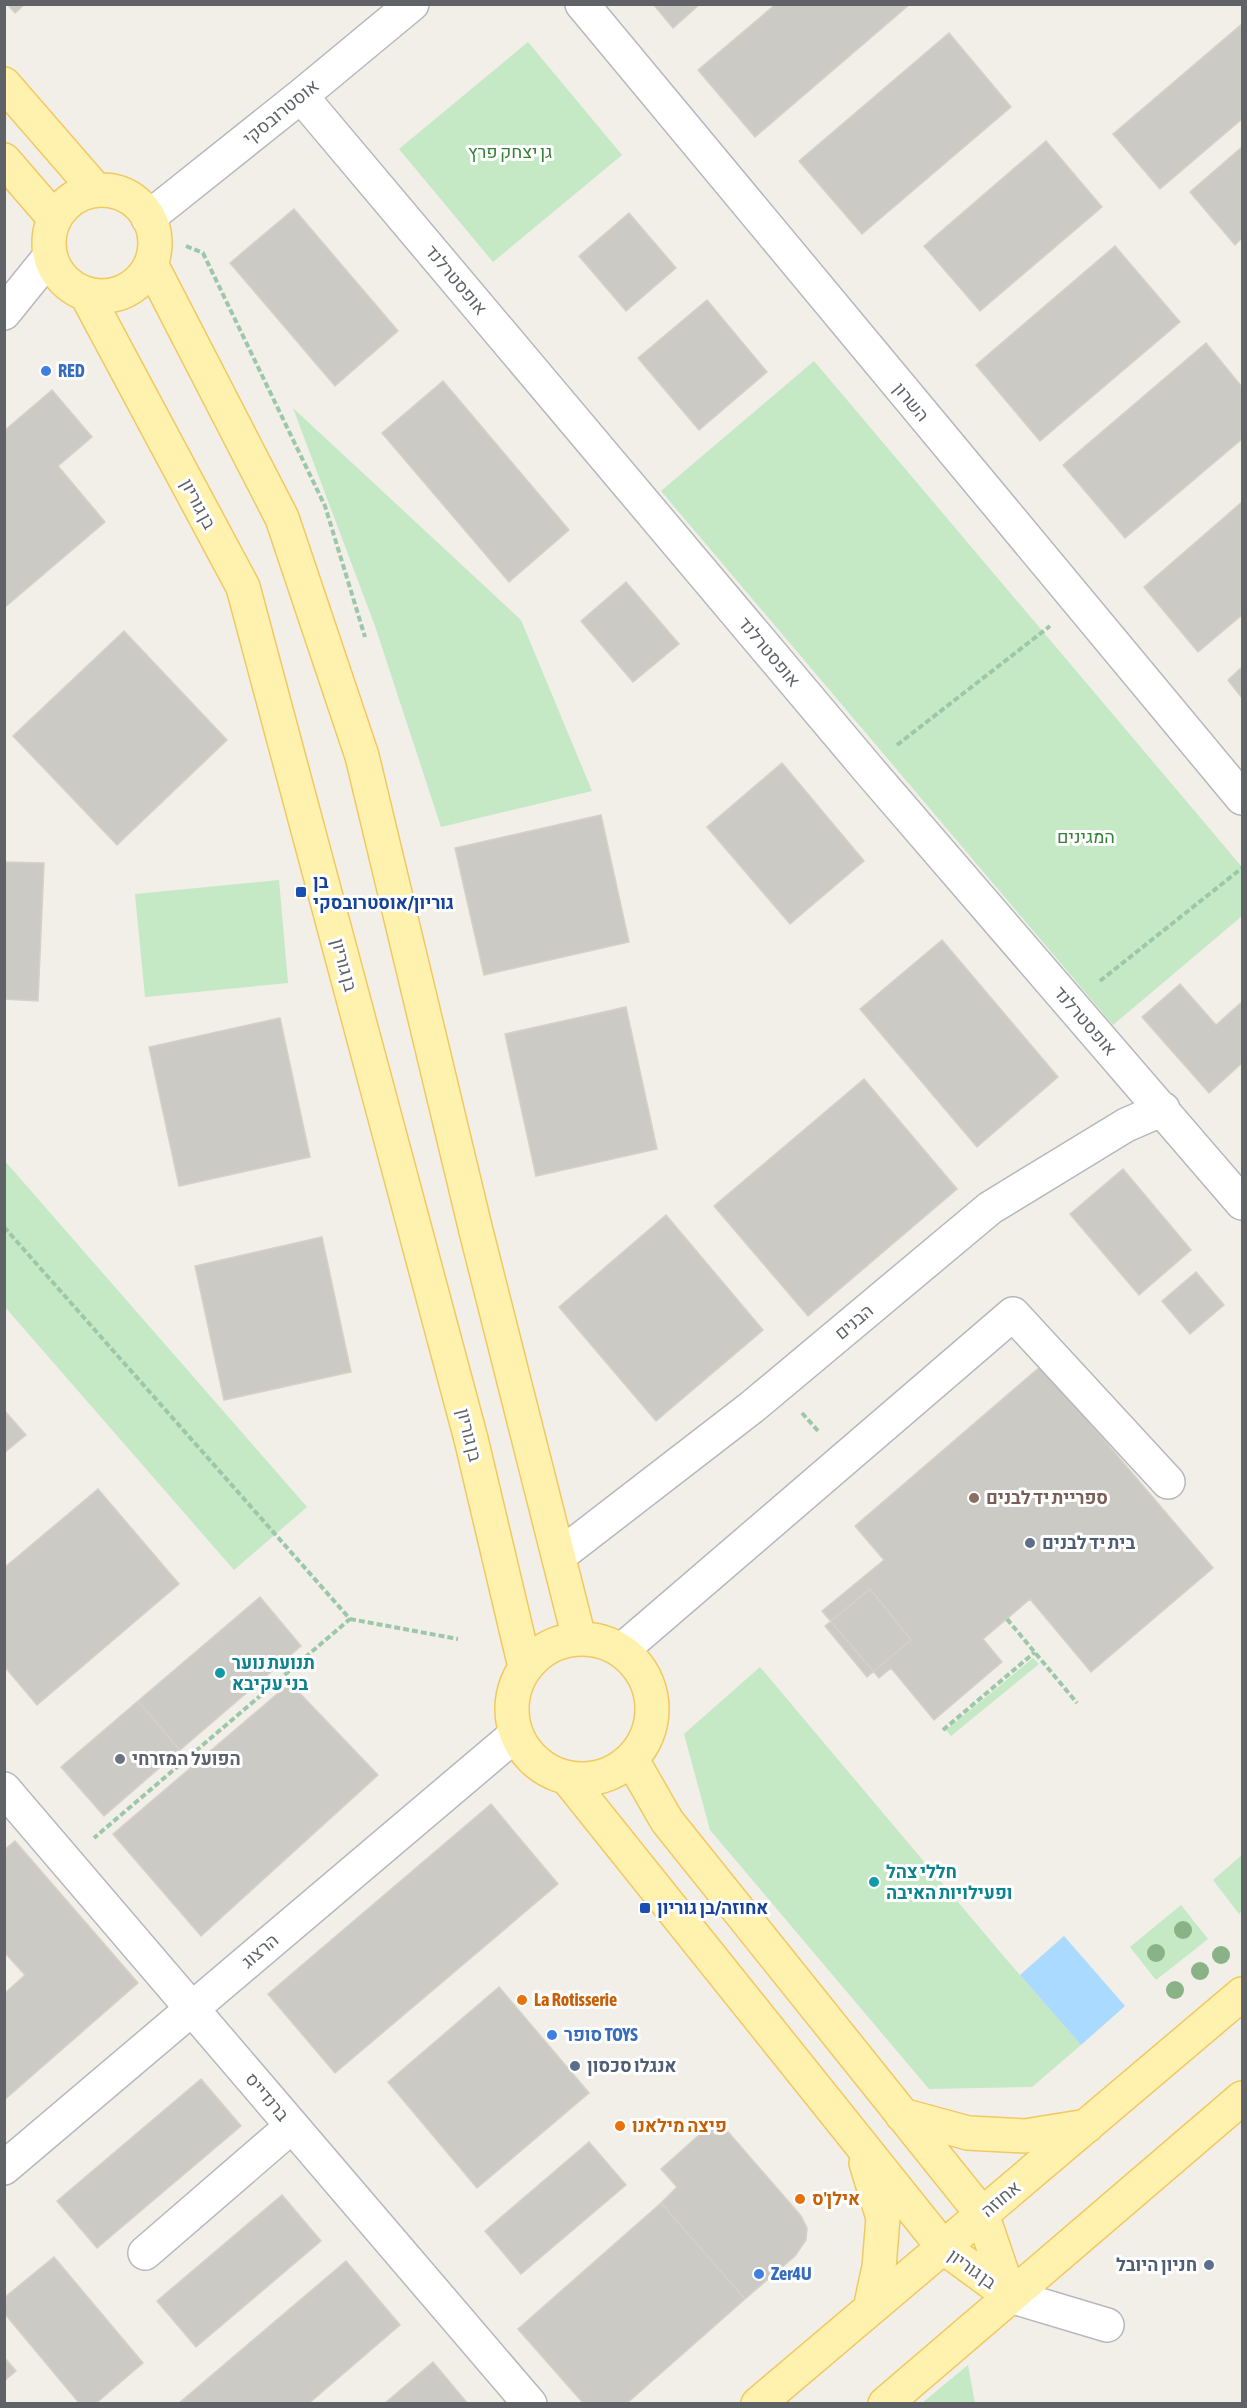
<svg xmlns="http://www.w3.org/2000/svg" width="1247" height="2408" viewBox="0 0 1247 2408" font-family="'Asap Condensed',Heebo,sans-serif">
<style>
.green{fill:#c5e8c5}
.water{fill:#aadaff}
.building{fill:#cccac5;stroke:#d6d1c6;stroke-width:1.5}
.lines{fill:none;stroke-linecap:round;stroke-linejoin:round}
.minor-casing{stroke:#b5b8bc;stroke-width:36}
.major-casing{stroke:#f2c960;stroke-width:36}
.path{stroke:#9cc7a9;stroke-width:4;stroke-dasharray:6 3;stroke-linecap:butt}
.minor{stroke:#fff;stroke-width:33}
.major{stroke:#fff2af;stroke-width:33}
.tree{fill:#89b387}
.shop-dot{fill:#3f7fe0;stroke:#fff;stroke-width:2}
.transit-dot{fill:#1a4fb4;stroke:#fff;stroke-width:2}
.education-dot{fill:#8d6e63;stroke:#fff;stroke-width:2}
.service-dot{fill:#5c6f8a;stroke:#fff;stroke-width:2}
.culture-dot{fill:#0f9aa8;stroke:#fff;stroke-width:2}
.worship-dot{fill:#6b7280;stroke:#fff;stroke-width:2}
.food-dot{fill:#e8710a;stroke:#fff;stroke-width:2}
.labels{text-anchor:middle;stroke-width:6;stroke-linejoin:round;paint-order:stroke}
.street-label{font-size:18px;fill:#5f6368;stroke:#fff}
.park-label{font-size:18px;fill:#348238;stroke:#fff}
.shop-label{font-size:18px;font-weight:bold;fill:#366cbe;stroke:#fff;text-anchor:start}
.transit-label{font-size:18px;font-weight:bold;fill:#164399;stroke:#fff;text-anchor:start}
.education-label{font-size:18px;font-weight:bold;fill:#785e54;stroke:#fff;text-anchor:start}
.service-label{font-size:18px;font-weight:bold;fill:#4e5e75;stroke:#fff;text-anchor:start}
.culture-label{font-size:18px;font-weight:bold;fill:#0d838f;stroke:#fff;text-anchor:start}
.worship-label{font-size:18px;font-weight:bold;fill:#5b616d;stroke:#fff;text-anchor:start}
.food-label{font-size:18px;font-weight:bold;fill:#c56008;stroke:#fff;text-anchor:start}
</style>
<rect width="100%" height="100%" fill="#f1efe8"/>
<path class="green" d="M 528,42 L 622,155 L 493,262 L 399,149 Z
M 814,361 L 1242,867 L 1242,916 L 1113,1025 L 661,491 Z
M 293,408 L 521,620 L 592,791 L 441,827 L 375,626 Z
M 279,880 L 288,983 L 145,997 L 135,894 Z
M 4,1160 L 307,1507 L 234,1570 L 5,1307 Z
M 1033,1658 L 1039,1664 L 951,1736 L 946,1730 Z
M 760,1667 L 1006,1959 L 1081,2045 L 1032,2087 L 929,2089 L 710,1830 L 684,1734 Z
M 1242,1855 L 1242,1911 L 1239,1914 L 1213,1880 Z
M 1181,1905 L 1208,1939 L 1156,1980 L 1130,1947 Z
M 968,2365 L 975,2403 L 922,2403 Z"/>
<path class="water" d="M 1064,1936 L 1125,2006 L 1081,2045 L 1020,1975 Z"/>
<path class="building" d="M 7,4 L 25,4 L 15,13 Z
M 653,4 L 700,4 L 673,28 Z
M 776,4 L 910,4 L 755,137 L 698,70 Z
M 1242,24 L 1242,119 L 1160,189 L 1113,134 Z
M 949,33 L 1011,107 L 862,234 L 799,161 Z
M 1046,141 L 1102,207 L 980,311 L 924,246 Z
M 1242,147 L 1242,238 L 1235,245 L 1190,192 Z
M 294,209 L 398,331 L 335,386 L 230,263 Z
M 629,213 L 676,268 L 626,311 L 579,256 Z
M 1115,246 L 1180,322 L 1040,441 L 976,365 Z
M 707,300 L 767,372 L 699,430 L 638,358 Z
M 1206,343 L 1242,387 L 1242,439 L 1125,538 L 1063,465 Z
M 443,381 L 569,530 L 509,582 L 382,433 Z
M 52,390 L 92,437 L 58,466 L 105,522 L 4,608 L 4,431 Z
M 1242,502 L 1242,615 L 1198,652 L 1144,587 Z
M 626,582 L 679,644 L 633,682 L 581,621 Z
M 124,631 L 227,740 L 117,845 L 13,736 Z
M 1242,667 L 1242,698 L 1228,680 Z
M 782,763 L 864,861 L 790,924 L 707,827 Z
M 601,815 L 629,942 L 484,975 L 455,848 Z
M 4,862 L 44,863 L 38,1001 L 4,999 Z
M 942,940 L 1058,1077 L 977,1147 L 860,1009 Z
M 1180,984 L 1216,1025 L 1242,1002 L 1242,1063 L 1209,1093 L 1142,1017 Z
M 626,1007 L 657,1149 L 536,1176 L 505,1034 Z
M 280,1018 L 310,1157 L 179,1186 L 149,1047 Z
M 864,1079 L 957,1189 L 808,1316 L 714,1206 Z
M 1123,1169 L 1191,1250 L 1139,1295 L 1070,1214 Z
M 666,1215 L 763,1330 L 656,1421 L 559,1307 Z
M 322,1237 L 351,1372 L 224,1400 L 195,1266 Z
M 1196,1272 L 1224,1305 L 1190,1334 L 1162,1301 Z
M 1041,1366 L 1213,1568 L 1091,1672 L 1030,1599 L 983,1639 L 1002,1662 L 934,1720 L 891,1668 L 879,1678 L 822,1611 L 884,1560 L 855,1526 Z
M 4,1410 L 26,1435 L 4,1453 Z
M 98,1489 L 179,1584 L 37,1705 L 4,1666 L 4,1568 Z
M 870,1589 L 911,1640 L 867,1677 L 825,1626 Z
M 260,1597 L 301,1646 L 180,1750 L 138,1701 Z
M 290,1683 L 378,1775 L 201,1936 L 113,1834 Z
M 138,1701 L 180,1750 L 104,1816 L 61,1767 Z
M 491,1804 L 558,1884 L 335,2073 L 268,1994 Z
M 15,1841 L 138,1983 L 4,2100 L 4,1994 L 25,1975 L 4,1952 L 4,1850 Z
M 499,1987 L 589,2093 L 477,2188 L 388,2082 Z
M 201,2079 L 241,2126 L 97,2248 L 57,2201 Z
M 717,2119 L 801,2216 L 807,2228 L 806,2240 L 795,2256 L 745,2299 L 661,2203 L 677,2187 L 661,2169 Z
M 589,2142 L 626,2185 L 521,2274 L 485,2231 Z
M 282,2195 L 321,2241 L 196,2347 L 157,2301 Z
M 661,2203 L 745,2299 L 626,2404 L 584,2404 L 518,2329 Z
M 54,2257 L 143,2363 L 95,2404 L 80,2404 L 4,2313 L 4,2298 Z
M 346,2261 L 400,2325 L 308,2404 L 178,2404 Z
M 4,2357 L 16,2371 L 4,2381 Z
M 433,2362 L 468,2404 L 384,2404 Z"/>
<g class="lines">
<g class="minor-casing">
<path id="minor" d="M 582,4 L 1242,798
M 301,96 L 868,769 L 1242,1203
M 148,218 L 301,96 L 412,4
M 4,313 L 50,256
M 559,1556 L 752,1407 L 990,1208 L 1126,1125 L 1163,1109
M 622,1650 L 1013,1314 L 1168,1482
M 4,1789 L 530,2404
M 4,2168 L 515,1735
M 145,2253 L 292,2126
M 1010,2296 L 1107,2325"/>
</g>
<g class="major-casing">
<path id="major" d="M 4,84 L 96,190
M 4,160 L 55,219
M49 243a53 53 0 1 1 106 0a53 53 0 1 1-106 0Z
M 151,264 L 282,518 L 362,756 L 476,1231 L 579,1638
M 86,294 L 243,587 L 471,1439 L 525,1667
M512 1709a70 70 0 1 1 140 0a70 70 0 1 1-140 0Z
M 632,1760 L 667,1821 L 982,2214 L 1010,2296
M 568,1779 L 943,2247 L 1010,2296
M 902,2115 L 968,2133 L 1025,2136 L 1087,2126
M 866,2163 L 883,2218 L 879,2267 L 870,2309
M 758,2404 L 1242,1994
M 885,2404 L 1242,2098"/>
</g>
<path class="path" d="M 186,246 L 203,253 L 325,506 L 365,637
M 897,745 L 1050,626
M 1100,981 L 1242,868
M 4,1227 L 350,1619 L 94,1838
M 802,1413 L 819,1432
M 350,1619 L 458,1639
M 1007,1619 L 1077,1703
M 943,1730 L 1035,1652"/>
<use href="#minor" class="minor"/>
<use href="#major" class="major"/>
</g>
<g class="tree">
<circle cx="1183" cy="1930" r="9"/>
<circle cx="1156" cy="1953" r="9"/>
<circle cx="1221" cy="1955" r="9"/>
<circle cx="1200" cy="1971" r="9"/>
<circle cx="1175" cy="1990" r="9"/>
</g>
<g class="shop-dot">
<circle cx="46" cy="371" r="6"/>
<circle cx="552" cy="2035" r="6"/>
<circle cx="759" cy="2274" r="6"/>
</g>
<g class="transit-dot">
<rect x="295" y="886" width="12" height="12" rx="3"/>
<rect x="639" y="1902" width="12" height="12" rx="3"/>
</g>
<circle class="education-dot" cx="974" cy="1498" r="6"/>
<g class="service-dot">
<circle cx="1030" cy="1543" r="6"/>
<circle cx="575" cy="2066" r="6"/>
<circle cx="1209" cy="2265" r="6"/>
</g>
<g class="culture-dot">
<circle cx="220" cy="1673" r="6"/>
<circle cx="874" cy="1882" r="6"/>
</g>
<circle class="worship-dot" cx="120" cy="1759" r="6"/>
<g class="food-dot">
<circle cx="522" cy="2000" r="6"/>
<circle cx="620" cy="2126" r="6"/>
<circle cx="800" cy="2199" r="6"/>
</g>
<g class="labels">
<g class="street-label">
<text transform="translate(281 112) rotate(-39)" y="6">אוסטרובסקי</text>
<text transform="translate(456 280) rotate(50)" y="6">אופסטרלנד</text>
<text transform="translate(911 402) rotate(50)" y="6">השרון</text>
<text transform="translate(198 504) rotate(62)" y="6">בן גוריון</text>
<text transform="translate(769 652) rotate(50)" y="6">אופסטרלנד</text>
<text transform="translate(344 965) rotate(75)" y="6">בן גוריון</text>
<text transform="translate(1085 1021) rotate(49)" y="6">אופסטרלנד</text>
<text transform="translate(854 1322) rotate(-40)" y="6">הבנים</text>
<text transform="translate(469 1435) rotate(76)" y="6">בן גוריון</text>
<text transform="translate(260 1951) rotate(-40)" y="6">הרצוג</text>
<text transform="translate(267 2097) rotate(50)" y="6">ברנדייס</text>
<text transform="translate(1001 2199) rotate(-40)" y="6">אחוזה</text>
<text transform="translate(972 2269) rotate(36)" y="6">בן גוריון</text>
</g>
<g class="park-label">
<text x="510" y="158">גן יצחק פרץ</text>
<text x="1086" y="843">המגינים</text>
</g>
<g class="shop-label">
<text x="58" y="377">RED</text>
<text x="564" y="2041">סופר TOYS</text>
<text x="771" y="2280">Zer4U</text>
</g>
<g class="transit-label">
<text x="313" y="888">בן<tspan x="313" dy="21">גוריון/אוסטרובסקי</tspan></text>
<text x="657" y="1914">אחוזה/בן גוריון</text>
</g>
<g class="education-label">
<text x="986" y="1504">ספריית יד לבנים</text>
</g>
<g class="service-label">
<text x="1042" y="1549">בית יד לבנים</text>
<text x="587" y="2072">אנגלו סכסון</text>
<text x="1197" y="2271" text-anchor="end">חניון היובל</text>
</g>
<g class="culture-label">
<text x="232" y="1669">תנועת נוער<tspan x="232" dy="21">בני עקיבא</tspan></text>
<text x="886" y="1878">חללי צהל<tspan x="886" dy="21">ופעילויות האיבה</tspan></text>
</g>
<g class="worship-label">
<text x="132" y="1765">הפועל המזרחי</text>
</g>
<g class="food-label">
<text x="534" y="2006">La Rotisserie</text>
<text x="632" y="2132">פיצה מילאנו</text>
<text x="812" y="2205">אילן'ס</text>
</g>
</g>
<rect width="1247" height="2408" fill="none" stroke="#5f6368" stroke-width="12"/>
</svg>
